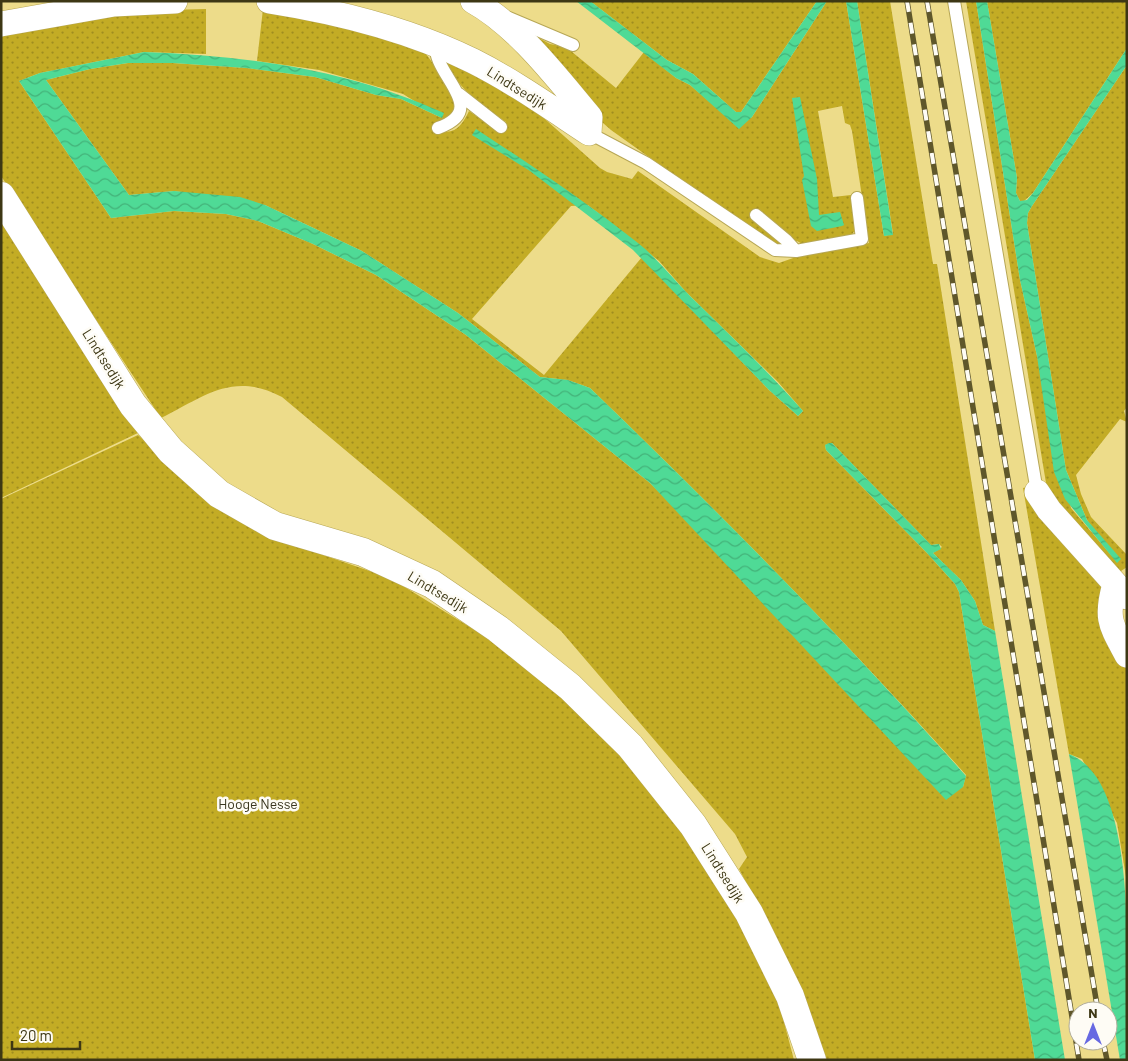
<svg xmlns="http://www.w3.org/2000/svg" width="1128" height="1061" viewBox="0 0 1128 1061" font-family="Barlow,sans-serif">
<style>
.grass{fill:url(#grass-dots);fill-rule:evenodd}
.water{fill:url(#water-waves)}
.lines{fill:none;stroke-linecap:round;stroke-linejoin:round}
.service-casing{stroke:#b7a755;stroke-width:14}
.minor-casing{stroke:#b7a755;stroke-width:26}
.tertiary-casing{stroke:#b7a755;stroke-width:29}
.service{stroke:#fff;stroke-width:12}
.minor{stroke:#fff;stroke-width:25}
.tertiary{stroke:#fff;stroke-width:28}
.rail-casing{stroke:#5f572b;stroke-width:5.5}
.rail{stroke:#fefcf5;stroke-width:4;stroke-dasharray:11;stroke-linecap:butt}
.labels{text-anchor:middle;stroke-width:5;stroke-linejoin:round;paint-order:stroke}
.street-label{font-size:14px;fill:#3d3714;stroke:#fefcf5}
.park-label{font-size:14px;fill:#3b3720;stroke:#fefcf5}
</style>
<defs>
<pattern id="grass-dots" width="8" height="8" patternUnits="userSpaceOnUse" patternTransform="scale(1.25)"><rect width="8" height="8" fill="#c3ac25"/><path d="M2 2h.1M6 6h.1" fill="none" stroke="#a08d1f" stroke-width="1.8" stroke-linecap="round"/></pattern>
<pattern id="water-waves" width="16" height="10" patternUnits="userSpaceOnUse" patternTransform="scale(1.25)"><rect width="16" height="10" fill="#4fda96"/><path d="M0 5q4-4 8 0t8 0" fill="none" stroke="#43b279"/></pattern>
</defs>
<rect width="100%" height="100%" fill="#eddc8a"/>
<path class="grass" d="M 590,1 L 817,1 L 741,112 L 736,112 L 693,74 L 667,60 Z
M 827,1 L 846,1 L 884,236 L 893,234 L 857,1 L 890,1 L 933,264 L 937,264 L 995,631 L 983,625 L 975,601 L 961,580 L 933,553 L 942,547 L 939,544 L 931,545 L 927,541 L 832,443 L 825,445 L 826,450 L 927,553 L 955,584 L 959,592 L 1035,1060 L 827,1060 L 797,978 L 739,869 L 747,857 L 735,834 L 561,631 L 282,397 C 233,371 205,396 161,418 L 1,176 L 1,32 L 129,11 L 206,9 L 206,54 L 144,52 L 40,73 L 19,81 L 111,218 L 174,211 L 226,214 L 258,221 L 313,244 L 376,275 L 466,335 L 650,483 L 963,787 L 966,775 C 846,641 720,513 590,388 L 568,380 L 540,377 L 458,313 L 362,251 L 265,205 L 174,191 L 129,195 L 46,80 L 90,69 L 128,63 L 173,63 L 246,68 L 315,77 L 376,95 L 401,99 L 442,118 L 403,94 L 319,70 L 257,61 L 263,9 L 421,47 C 429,59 459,95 454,110 C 451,117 445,125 441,131 C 456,135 463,123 469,111 L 498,131 L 506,122 C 481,105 456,87 443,58 L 528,104 L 600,168 L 607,172 L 632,179 L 638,171 L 760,257 L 779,263 L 796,257 L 869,243 L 852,131 L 850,125 L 845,123 L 842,106 L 818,111 L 833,197 L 851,195 L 855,230 L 851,236 L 804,245 L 797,241 L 784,246 L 777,245 L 747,227 L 611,130 L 595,116 L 524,30 L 550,44 L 566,47 L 616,88 L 644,52 L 676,78 L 690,85 L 737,125 L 752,117 ZM 588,205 L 659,261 L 686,292 L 778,382 L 803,411 L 798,416 L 769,390 L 642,257 L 544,375 L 472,319 L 571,206 Z
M 966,1 L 976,1 L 1020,280 L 1071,508 L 1117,562 L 1087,520 L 1066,470 L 1027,223 L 1028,213 L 1032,206 L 1127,65 L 1127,407 L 1124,411 L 1127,422 L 1120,419 L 1076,475 L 1081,494 L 1091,517 L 1127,555 L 1127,567 L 1118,573 L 1047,489 Z
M 987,1 L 1127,1 L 1127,48 L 1033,193 L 1023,202 L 1020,201 L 1016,193 L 1017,178 Z
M 1,221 L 140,432 L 1,498 Z
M 138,435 L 223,510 L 294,545 L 390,578 L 491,640 L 576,704 L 697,844 L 775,988 L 794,1060 L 1,1060 L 1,499 Z
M 1027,487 L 1099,575 L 1127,667 L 1127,883 L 1117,823 L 1082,759 L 1069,754 L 1023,488 Z"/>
<path class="water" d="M 576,1 L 590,1 L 594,4 L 667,60 L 693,74 L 736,112 L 741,112 L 817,1 L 827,1 L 752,117 L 739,129 L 690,85 L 676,78 Z
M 846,1 L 857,1 L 893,235 L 884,236 Z
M 976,1 L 987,1 L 1017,178 L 1016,193 L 1020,201 L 1027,200 L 1033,193 L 1127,48 L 1127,65 L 1032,206 L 1028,213 L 1027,223 L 1066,470 L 1087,520 L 1121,559 L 1117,563 L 1065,499 L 1054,472 L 1037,356 L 1020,280 Z
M 144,52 C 250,56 347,69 444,113 L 442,118 L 401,99 L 376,95 L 315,77 L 246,68 L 173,63 L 128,63 L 90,69 L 46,80 L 129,195 L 174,191 L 240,197 L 265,205 L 362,251 L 458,313 L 540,377 L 568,380 L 590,388 C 720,513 846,641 966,776 L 963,787 L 946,800 L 650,483 L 466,335 L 376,275 L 313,244 L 258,221 L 226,214 L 174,211 L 111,218 L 19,81 L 40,73 Z
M 800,97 L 817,179 L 819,215 L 840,212 L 844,225 L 842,226 L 817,231 L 811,226 L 802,180 L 804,176 L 792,98 Z
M 476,129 C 531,165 586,202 638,243 C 658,259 673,279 691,297 C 729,334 768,371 803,411 L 798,416 L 769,390 L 633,250 L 530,171 L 472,135 Z
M 829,443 L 832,443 L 931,545 L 939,544 L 941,549 L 933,553 L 961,580 L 975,601 L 983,625 L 995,631 L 1065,1060 L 1035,1060 L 959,592 L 955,584 L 927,553 L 826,450 L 825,445 Z
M 1069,754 C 1128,776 1127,910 1127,964 C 1127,996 1127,1028 1127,1060 L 1120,1060 Z"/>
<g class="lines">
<g class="service-casing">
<path id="service" d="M 954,1 L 1037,492
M 509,18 L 573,45
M 436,44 C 431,74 492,109 438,128
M 459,94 L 501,127
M 589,133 L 646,163 L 775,250 L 796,251 L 862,239 L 857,198
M 756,215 L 786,240 L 796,251"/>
</g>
<g class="minor-casing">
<path id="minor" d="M 269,1 C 339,12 408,29 473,61 C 513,81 551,108 589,133 L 590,117 C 557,78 518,26 473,1
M 1,24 L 114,4 L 175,1
M 1037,492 L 1049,510 L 1127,597
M 1115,584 C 1105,619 1111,625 1127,655"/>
</g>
<g class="tertiary-casing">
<path id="tertiary" d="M 1,196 L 133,405 L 171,451 L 219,494 L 275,526 L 363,552 L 432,584 L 498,629 L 570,687 L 630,746 L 693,825 L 749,913 L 790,996 L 812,1060"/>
</g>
<use href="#service" class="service"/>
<use href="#minor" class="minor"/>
<use href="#tertiary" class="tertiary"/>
<g class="rail-casing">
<path id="rail" d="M 907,1 L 1079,1060
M 927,1 L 1098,1011
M 1103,1041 L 1107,1060"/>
</g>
<use href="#rail" class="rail"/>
</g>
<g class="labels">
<g class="street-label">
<text transform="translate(517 88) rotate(32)" y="5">Lindtsedijk</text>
<text transform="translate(104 359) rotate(58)" y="5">Lindtsedijk</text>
<text transform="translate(438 592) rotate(31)" y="5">Lindtsedijk</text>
<text transform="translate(723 873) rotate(58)" y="5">Lindtsedijk</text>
</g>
<g class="park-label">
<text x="258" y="809">Hooge Nesse</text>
</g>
</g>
<rect width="1128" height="1061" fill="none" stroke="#3d3714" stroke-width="5"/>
<g transform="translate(1093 1026)"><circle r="24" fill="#fefcf5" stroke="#b1ad9b"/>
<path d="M0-4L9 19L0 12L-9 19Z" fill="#6769e2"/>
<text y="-8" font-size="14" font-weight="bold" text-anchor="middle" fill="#3d3714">N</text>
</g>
<path d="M12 1041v8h68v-8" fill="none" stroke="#3d3714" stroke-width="2.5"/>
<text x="20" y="1041" font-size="15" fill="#3d3714" stroke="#fefcf5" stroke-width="4" paint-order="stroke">20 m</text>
</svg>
